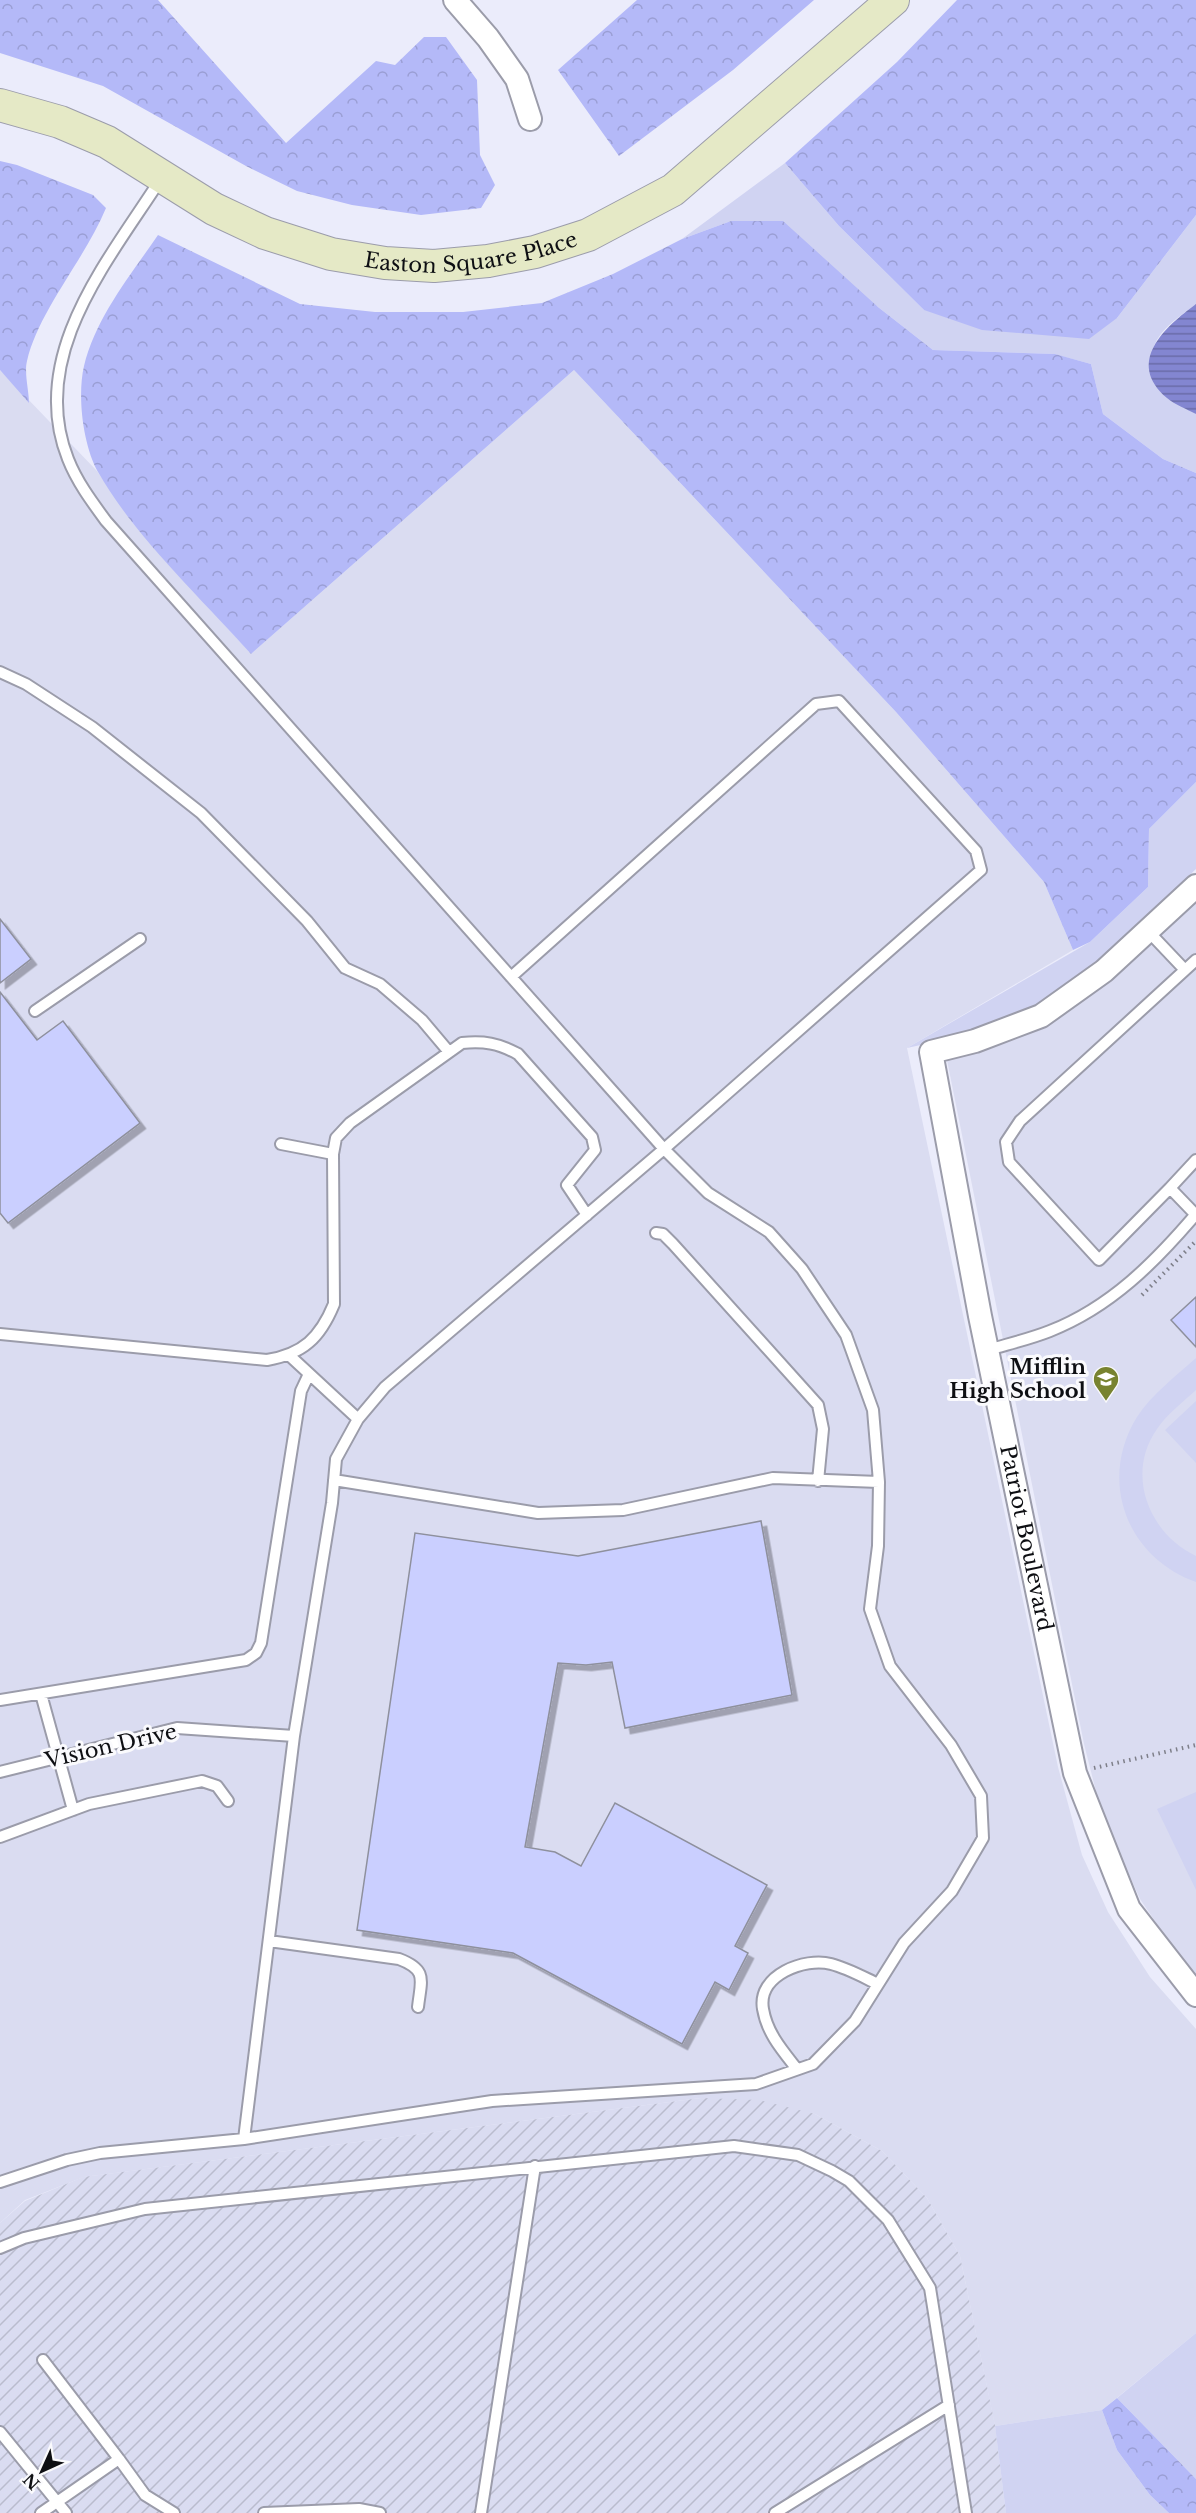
<svg xmlns="http://www.w3.org/2000/svg" width="1196" height="2513" viewBox="0 0 1196 2513" font-family="'Libre Baskerville',serif">
<style>
.built{fill:#dadcf1}
.industrial{fill:url(#industrial-furrows)}
.green{fill:#d0d3f2}
.forest{fill:url(#forest-crowns)}
.water{fill:url(#water-rules)}
.building{fill:#cacfff;stroke:#8e909d;stroke-width:1.5;filter:url(#shadow)}
.lines{fill:none;stroke-linecap:round;stroke-linejoin:round}
.lane-casing{stroke:#9b9caa;stroke-width:14}
.street-casing{stroke:#9b9caa;stroke-width:26}
.secondary-casing{stroke:#9b9caa;stroke-width:34}
.path{stroke:#7e7f89;stroke-width:4;stroke-dasharray:1.5 4.5;stroke-linecap:butt}
.lane{stroke:#fff;stroke-width:10}
.street{stroke:#fff;stroke-width:22}
.secondary{stroke:#e5e9c6;stroke-width:32}
.labels{text-anchor:middle;stroke-width:6;stroke-linejoin:round;paint-order:stroke}
.street-label{font-size:21px;fill:#0e0f13;stroke:#fafafd}
.poi-label{font-size:21px;font-weight:bold;fill:#0e0f13;stroke:#fafafd;text-anchor:end}
</style>
<defs>
<pattern id="industrial-furrows" width="10" height="10" patternUnits="userSpaceOnUse" patternTransform="scale(1.5)"><rect width="10" height="10" fill="#dadcf1"/><path d="M-1 1l2-2M0 10L10 0M9 11l2-2" fill="none" stroke="#babcce"/></pattern>
<pattern id="forest-crowns" width="20" height="18" patternUnits="userSpaceOnUse" patternTransform="scale(1.5)"><rect width="20" height="18" fill="#b4b9f8"/><path d="M2 6a3 3 0 1 1 6 0M12 15a3 3 0 1 1 6 0" fill="none" stroke="#9a9ed4"/></pattern>
<pattern id="water-rules" width="6" height="5" patternUnits="userSpaceOnUse" patternTransform="scale(1.5)"><rect width="6" height="5" fill="#8386d1"/><path d="M0 2.5h6" fill="none" stroke="#6a6ca8"/></pattern>
<filter id="shadow"><feDropShadow dx="5.5" dy="5.5" stdDeviation="0" flood-color="#0004"/></filter>
</defs>
<rect width="100%" height="100%" fill="#ebecfb"/>
<path class="built" d="M 0,370 L 97,471 L 132,522 L 251,654 L 574,370 L 896,712 L 1044,882 L 1073,950 L 907,1048 L 1058,1767 L 1082,1855 L 1108,1912 L 1150,1977 L 1196,2029 L 1196,2333 L 1102,2410 L 995,2426 L 960,2256 L 927,2198 L 882,2151 L 815,2114 L 701,2098 L 84,2177 L 25,2200 L 0,2223 Z
M 1196,898 L 1196,1977 L 1182,1961 L 1140,1899 L 1102,1815 L 1084,1744 L 947,1060 L 1034,1031 L 1067,1013 L 1101,986 Z"/>
<path class="industrial" d="M 701,2098 L 759,2100 L 815,2114 L 882,2151 L 927,2198 L 960,2256 L 995,2425 L 1006,2513 L 0,2513 L 0,2223 L 25,2201 L 83,2177 Z"/>
<path class="green" d="M 785,163 L 839,226 L 924,310 L 1117,318 L 1196,215 L 1196,304 C 1167,326 1149,336 1150,374 L 1196,414 L 1196,473 L 1163,459 L 1103,414 L 1091,364 L 1054,354 L 933,350 L 878,307 L 731,221 L 682,239 Z
M 1196,782 L 1196,869 C 1147,914 1087,980 1030,1012 C 993,1032 947,1038 907,1048 L 1090,942 L 1148,887 L 1149,829 Z
M 1196,1358 L 1196,1390 C 1183,1402 1167,1414 1157,1429 C 1125,1474 1149,1534 1196,1556 L 1196,1582 C 1126,1557 1098,1480 1137,1417 C 1152,1394 1176,1376 1196,1358 Z
M 1196,1401 L 1196,1463 L 1165,1430 Z
M 1196,1792 L 1196,1890 L 1157,1809 Z
M 1196,2333 L 1196,2479 L 1117,2398 Z
M 1102,2410 L 1117,2450 L 1150,2495 L 1169,2513 L 1006,2513 L 995,2426 Z"/>
<path class="forest" d="M 0,0 L 158,0 L 286,143 L 376,61 L 395,65 L 424,37 L 446,37 L 477,80 L 480,155 L 495,185 L 481,208 L 421,215 L 352,205 L 297,191 L 246,166 L 103,86 L 0,53 Z
M 637,0 L 814,0 L 733,70 L 619,156 L 558,70 Z
M 957,0 L 1196,0 L 1196,215 L 1117,318 L 1089,339 L 982,330 L 924,310 L 839,226 L 785,163 L 897,62 Z
M 0,161 L 17,165 L 93,195 L 106,208 C 85,259 39,310 27,361 C 24,373 29,391 29,403 L 0,370 Z
M 731,221 L 783,221 L 878,307 L 933,350 L 1055,354 L 1091,364 L 1103,414 L 1163,459 L 1196,473 L 1196,782 L 1149,829 L 1148,887 L 1090,942 L 1073,950 L 1044,882 L 896,712 L 574,370 L 251,654 C 201,598 135,537 98,472 C 83,445 77,396 84,366 C 96,317 130,276 158,235 L 300,304 L 375,312 L 463,312 L 542,303 L 613,274 L 682,239 Z
M 1117,2398 L 1196,2479 L 1196,2513 L 1169,2513 L 1150,2495 L 1117,2450 L 1102,2410 Z"/>
<path class="water" d="M 1196,304 L 1196,414 C 1187,409 1175,405 1167,398 C 1125,362 1165,327 1196,304 Z"/>
<path class="building" d="M 0,919 L 31,959 L 0,983 Z
M 0,992 L 37,1040 L 63,1021 L 140,1123 L 8,1223 L 0,1213 Z
M 1196,1297 L 1196,1347 L 1171,1320 Z
M 761,1521 L 792,1695 L 625,1728 L 612,1662 L 586,1665 L 558,1663 L 525,1847 L 555,1852 L 581,1866 L 615,1803 L 767,1885 L 735,1946 L 748,1953 L 729,1990 L 715,1982 L 682,2044 L 513,1953 L 357,1930 L 415,1533 L 578,1556 Z"/>
<g class="lines">
<g class="lane-casing">
<path id="lane" d="M 0,672 L 26,684 L 92,727 L 201,813 L 307,921 L 345,968 L 380,984 L 422,1020 L 449,1052
M 1148,931 L 1185,970
M 35,1011 L 140,939
M 281,1144 L 333,1154
M 1170,1188 L 1196,1160
M 1195,1214 L 1170,1188 L 1099,1260 L 1009,1162 L 1006,1142 L 1020,1121 L 1196,960
M 656,1233 L 663,1234 L 673,1244 L 818,1405 L 823,1429 L 818,1481
M 0,1334 L 267,1360 C 303,1354 320,1338 334,1304 L 333,1154 L 336,1138 L 350,1123 L 462,1043 C 484,1041 498,1043 518,1054 L 592,1137 L 595,1150 L 567,1185 L 587,1215
M 988,1350 C 1008,1344 1030,1339 1050,1331 C 1111,1307 1155,1262 1196,1214
M 290,1356 L 358,1419
M 334,1480 L 538,1513 L 623,1510 L 773,1478 L 879,1482
M 41,1694 L 73,1810
M 0,1700 L 246,1660 L 256,1653 L 261,1643 L 301,1391 L 309,1374
M 0,1772 L 177,1728 L 294,1736
M 0,1837 L 89,1804 L 202,1781 L 217,1786 L 228,1801
M 269,1941 L 399,1959 C 428,1970 421,1980 418,2007
M 797,2069 C 782,2050 767,2033 763,2009 C 757,1975 805,1957 831,1964 C 847,1968 863,1977 878,1984
M 244,2139 L 294,1736 L 332,1503 L 336,1459 L 358,1419 L 385,1387 L 664,1149 L 981,870 L 976,851 L 839,701 L 816,704 L 511,977
M 0,2182 L 67,2160 L 100,2153 L 244,2139 L 492,2101 L 756,2084 L 813,2064 L 855,2021 L 904,1943 L 952,1891 L 983,1838 L 981,1796 L 951,1745 L 890,1666 L 870,1609 L 878,1546 L 879,1482 L 873,1410 L 846,1335 L 802,1269 L 769,1232 L 708,1193 L 664,1149 L 106,521 C 92,502 77,482 68,459 C 27,356 108,261 160,180
M 0,2248 L 24,2238 L 145,2209 L 734,2146 L 798,2155 L 832,2171 L 849,2181 L 888,2220 L 930,2288 L 966,2513
M 43,2360 L 119,2459
M 0,2432 L 66,2513
M 41,2513 L 119,2459 L 145,2495 L 174,2513
M 264,2513 L 359,2509 L 380,2513
M 481,2513 L 535,2166
M 775,2513 L 949,2405"/>
</g>
<g class="street-casing">
<g id="street">
<path d="M 455,0 L 488,38 L 517,79 L 530,119"/>
<path id="s1" d="M 1196,886 L 1104,971 L 1041,1016 L 975,1041 L 931,1052 L 980,1316 L 1075,1773 L 1129,1909 L 1196,1995"/>
</g>
</g>
<g class="secondary-casing">
<g id="secondary">
<path id="s2" d="M 0,105 L 60,122 L 107,142 L 214,209 L 265,233 L 331,254 L 385,263 L 434,266 L 488,261 L 535,252 L 588,235 L 673,190 L 893,0"/>
</g>
</g>
<path class="path" d="M 1142,1295 L 1196,1241
M 1094,1768 L 1196,1745"/>
<use href="#lane" class="lane"/>
<use href="#street" class="street"/>
<use href="#secondary" class="secondary"/>
</g>
<defs>
<g id="school-pin" transform="scale(1.35)"><path d="M0 17L-7.5 6A9.5 9.5 0 1 1 7.5 6Z" fill="#788330" stroke="#fafafd"/><path d="M0-5L7-2L0 1L-7-2ZM-4 1L0 2.5L4 1V4Q0 6-4 4Z" fill="#fff"/></g>
</defs>
<g fill-rule="evenodd">
<use href="#school-pin" x="1106" y="1379"/>
</g>
<g class="labels">
<g class="street-label">
<text dy="7" stroke="none"><textPath href="#s2" startOffset="507">Easton Square Place</textPath></text>
<text dy="7" stroke="none"><textPath href="#s1" startOffset="814">Patriot Boulevard</textPath></text>
<text transform="translate(111 1746) rotate(-13)" y="7">Vision Drive</text>
</g>
<g class="poi-label">
<text x="1086" y="1374">Mifflin<tspan x="1086" dy="24">High School</tspan></text>
</g>
</g>
<g transform="translate(42 2471) rotate(225)" stroke="#fafafd" stroke-width="4.5" paint-order="stroke">
<path d="M0-4.5L10 22L0 15L-10 22Z" fill="#0e0f13"/>
<text y="-9" font-size="16" font-weight="bold" text-anchor="middle" fill="#0e0f13">N</text>
</g>
</svg>
